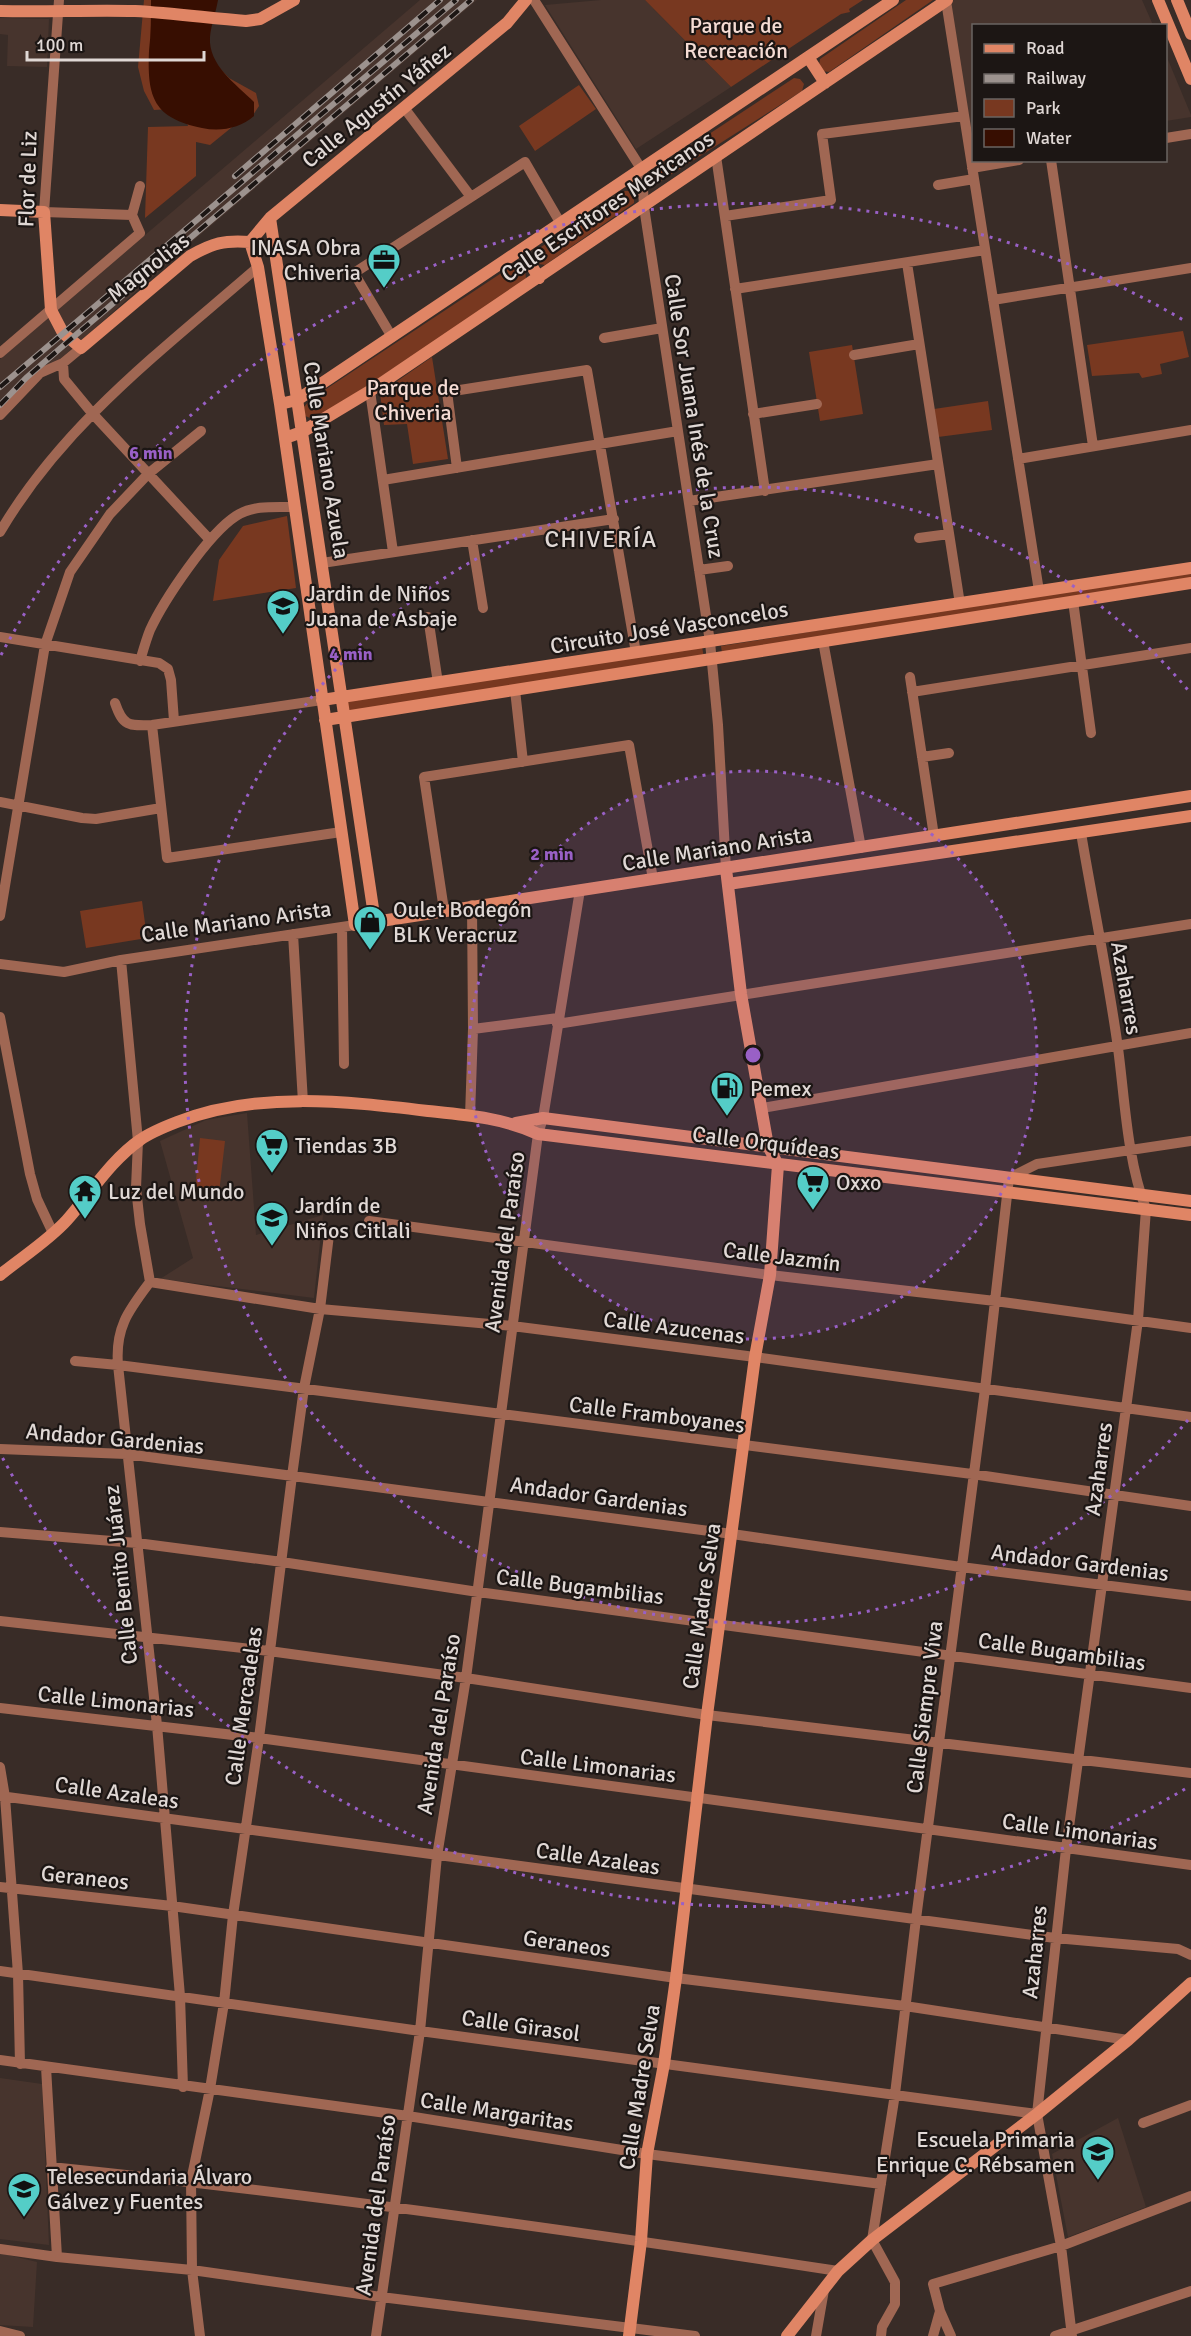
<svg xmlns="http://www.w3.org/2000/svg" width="1191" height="2336" viewBox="0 0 1191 2336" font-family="Signika,sans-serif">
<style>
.built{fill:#47342d}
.green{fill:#783820}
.water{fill:#370e01}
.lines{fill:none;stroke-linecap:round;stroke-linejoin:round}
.street{stroke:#a06753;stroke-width:10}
.secondary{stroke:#e08565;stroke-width:12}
.rail-casing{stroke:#9c928e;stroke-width:6}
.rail{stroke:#1c1614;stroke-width:4;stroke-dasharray:11;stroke-linecap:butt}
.ring{fill:none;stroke:#9960c6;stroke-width:3;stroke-dasharray:3 6}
.labels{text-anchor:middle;stroke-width:4.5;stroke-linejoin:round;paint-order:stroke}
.park-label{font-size:22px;fill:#f5dcd4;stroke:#1c1614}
.street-label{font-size:22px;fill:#e0d8d5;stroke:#1c1614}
.poi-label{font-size:22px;fill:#e0d8d5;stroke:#1c1614;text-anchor:start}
.neighbourhood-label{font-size:24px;letter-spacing:1.5px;fill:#e0d8d5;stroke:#1c1614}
.centre{fill:#9960c6;stroke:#1c1614;stroke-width:3}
.ring-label{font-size:18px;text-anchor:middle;font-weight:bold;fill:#9960c6;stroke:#1c1614;stroke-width:4.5;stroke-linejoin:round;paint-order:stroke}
</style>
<rect width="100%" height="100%" fill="#392c27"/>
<path class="built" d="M 420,0 L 477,0 L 194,240 L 49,369 L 0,409 L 0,359 Z
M 601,0 L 645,0 L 731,87 L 636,149 L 545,5 Z
M 947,0 L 1142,0 L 1153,25 L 974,26 L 974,149 Z
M 0,18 L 49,19 L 47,67 L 7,66 L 8,35 L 0,34 Z
M 1166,55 L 1191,115 L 1191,117 L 1166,121 Z
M 247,1113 L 256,1235 L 323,1215 L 314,1298 L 160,1279 L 193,1258 L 160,1141 L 206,1120 Z
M 0,2078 L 42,2084 L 49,2245 L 0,2239 Z
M 1118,2118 L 1146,2207 L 1068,2237 L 1052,2154 Z
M 0,2253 L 37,2262 L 33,2327 L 0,2325 Z"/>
<path class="green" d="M 144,0 L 205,0 L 200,20 L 213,61 L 229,78 L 256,93 L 259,106 L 253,115 L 242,119 L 210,145 L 196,142 L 196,176 L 145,218 L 148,127 L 188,126 L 186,120 L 171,109 L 154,110 L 144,91 L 138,67 Z
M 645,0 L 863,0 L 849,9 L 850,12 L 841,14 L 731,87 Z
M 906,0 L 933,0 L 829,72 L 822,71 L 819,66 L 820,59 Z
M 794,78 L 800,79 L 804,84 L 802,91 L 653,186 L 647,185 L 647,175 Z
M 579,85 L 596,109 L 535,151 L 519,126 Z
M 625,191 L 630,191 L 634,194 L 634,203 L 545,265 L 534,263 L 532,256 L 535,251 Z
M 519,266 L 525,270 L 526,278 L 522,284 L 321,416 L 313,419 L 305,416 L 303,408 L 311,399 L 509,268 Z
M 1183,331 L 1189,357 L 1160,364 L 1162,374 L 1142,378 L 1139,373 L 1092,376 L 1087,345 Z
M 852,345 L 863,414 L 820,421 L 809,352 Z
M 432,357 L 448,459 L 413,464 L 407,424 L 384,425 L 380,393 Z
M 988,401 L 992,430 L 938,437 L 934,409 Z
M 287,516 L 296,588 L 213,601 L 219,560 L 243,526 Z
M 1191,571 L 1191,579 L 722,653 L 721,646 Z
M 702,647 L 704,657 L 348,712 L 346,701 Z
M 142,901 L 147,938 L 86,948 L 80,911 Z
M 200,1138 L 225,1141 L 219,1193 L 195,1191 Z"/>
<path class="water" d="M 151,0 L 218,0 C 216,12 211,25 210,37 C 208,65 236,84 254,102 L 254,116 C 240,128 221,132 202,128 C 154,118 147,98 149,51 C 151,34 151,17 151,0 Z"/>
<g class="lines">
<path class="street" d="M 59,0 L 44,212 L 132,215
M 534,0 L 642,170 L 644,207 L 710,642 L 718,725 L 726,869
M 946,1 L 1039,591
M 405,109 L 471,197
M 1166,138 L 1191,134
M 716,156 L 765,491
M 1051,160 L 1093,446
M 972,168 L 1019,160
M 938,185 L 974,179
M 132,215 L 140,186
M 725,216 L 831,200 L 822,134 L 964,116
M 907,263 L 960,604
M 735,289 L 985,250
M 993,300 L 1191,268
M 392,337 L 354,273 L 525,162 L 561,224
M 604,338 L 662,328
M 0,353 L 140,233 L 132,215
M 854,355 L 919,344
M 63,363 L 64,379 L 92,413 L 210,540
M 370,391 L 393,552
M 753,414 L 817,404
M 0,415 L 40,373 L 63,363 L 81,348
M 1018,459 L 1191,430
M 457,468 L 447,392 L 587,370 L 636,653
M 383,480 L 678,431
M 689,501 L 938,464
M 0,532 C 64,423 164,349 258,267
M 919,538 L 949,534
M 472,540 L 483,608
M 322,563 L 614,519
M 699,570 L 728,566
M 1073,601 L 1091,733
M 428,617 L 438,683
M 0,637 L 159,663 L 168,669 L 171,680 L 174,721
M 823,641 L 861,848
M 140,661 C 143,651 146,640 150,630 C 164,600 208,534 236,516 C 253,505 274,507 294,507
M 910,677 L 934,836
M 515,690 L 523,762
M 912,692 L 1191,648
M 115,703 C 123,726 128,726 152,725 L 322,700
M 152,725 L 167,858 L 341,832
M 922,757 L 949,753
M 0,802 L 82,818 L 96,819 L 161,808
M 444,910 L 424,777 L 629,745 L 653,879
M 0,916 L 45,645 L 70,572 L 110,514 L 148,474 L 201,431
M 342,927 L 344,1064
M 293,934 L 303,1102
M 121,960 L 138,1141 L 136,1188 L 140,1224 L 150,1282 C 129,1310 115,1327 118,1365 L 157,1725 L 180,1996 L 183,2087
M 0,964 L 64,972 L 121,960 L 355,925
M 0,1017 L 30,1174 L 37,1199 L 53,1233
M 557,1024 L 1191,924
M 473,1029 L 558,1018
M 762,1108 L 1191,1033
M 470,1116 L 473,1029 L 472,905
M 369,1221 L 770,1275 L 995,1301 L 1191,1328
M 150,1282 L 320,1309 L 512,1326 L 755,1357 L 1191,1417
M 75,1361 L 118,1365 L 972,1474 L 1191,1506
M 0,1449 L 126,1454 L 732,1534 L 961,1567 L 1191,1596
M 0,1532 L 137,1543 L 282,1562 L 478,1592 L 1191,1688
M 0,1621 L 269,1651 L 466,1678 L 707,1715 L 1191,1773
M 0,1708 L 259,1738 L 1191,1865
M 0,1767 L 5,1797 L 18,1974 L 20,2064
M 0,1796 L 1055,1938 L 1178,1949 L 1191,1955
M 0,1887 L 172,1906 L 676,1978 L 905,2006 L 1128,2040
M 0,1971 L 420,2031 L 1037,2114
M 0,2060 L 408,2116 L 647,2154 L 881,2184
M 46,2067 L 57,2257
M 1143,2123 L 1191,2105
M 51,2167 C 315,2194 577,2231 838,2271
M 0,2249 L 57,2257 L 192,2270 L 381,2297 L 695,2336
M 940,2311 L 951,2336
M 0,2331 L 20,2336
M 200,2336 L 192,2270 L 191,2181 L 210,2089 L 224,2003 L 233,1915 L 259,1738 L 292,1476 L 304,1388 L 320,1309 L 329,1235
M 376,2336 L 420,2031 L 437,1856 L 466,1678 L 538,1134 L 543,1118 L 580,890
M 816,2336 L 824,2290
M 881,2336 L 882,2327 L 895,2304 L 895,2282 L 872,2240 L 895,2094 L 916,1919 L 985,1389 L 1009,1178 L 1037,1164 L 1191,1141
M 933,2336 L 940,2311 L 933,2284 L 1061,2246 L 1191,2196
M 1055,2336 L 1191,2291
M 1072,2336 L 1061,2246 L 1037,2114 L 1066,1849 L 1138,1320 L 1146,1209 C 1127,1159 1125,1101 1118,1048 C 1108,976 1093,904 1081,833"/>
<path class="secondary" d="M 1158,0 L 1191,79
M 1177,0 L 1191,34
M 0,11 C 45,12 90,10 135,11 C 172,13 209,18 246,21 L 260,19 L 294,0
M 808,57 L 825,83
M 0,210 L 44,212 L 51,310 L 63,333 L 81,348 L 190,256 C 213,243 224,240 250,242
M 270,218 L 375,922
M 250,242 L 258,267 L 280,404 L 355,925 L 1191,796
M 250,242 L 270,218 L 507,23 L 526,0
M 522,250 L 539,278
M 280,404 L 297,400 L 893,0
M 285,438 L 302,432 L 370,391 L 947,0
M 322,700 L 1191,568
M 325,720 L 1191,583
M 728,884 L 1191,816
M 516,1123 L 543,1118 L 1191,1201
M 0,1275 C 22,1257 48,1241 67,1220 C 90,1194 111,1160 140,1140 C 151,1132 164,1127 177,1122 C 256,1091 345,1101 428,1111 C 466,1115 504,1118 538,1134 L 1191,1215
M 629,2336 L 641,2241 L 647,2154 L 664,2064 L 676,1978 L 707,1715 L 755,1357 L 770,1275 L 778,1165 L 768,1146 L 741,994 L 726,869
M 787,2336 L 838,2271 L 872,2240 L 1037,2114 L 1128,2040 L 1191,1983"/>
<g class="rail-casing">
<path id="rail" d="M 235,176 L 440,0
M 0,387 L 456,0
M 0,405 L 26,378 L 71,339 L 471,0"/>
</g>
<use href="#rail" class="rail"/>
</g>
<circle cx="753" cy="1055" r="284" fill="#9960c6" fill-opacity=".12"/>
<g class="ring">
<circle cx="753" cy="1055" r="284"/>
<path d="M1188 1420A568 568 0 1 1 1188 690"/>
<path d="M1185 1789A852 852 0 0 1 1 1455M1 655A852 852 0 0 1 1185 321"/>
</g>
<defs>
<g id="office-pin" transform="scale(1.725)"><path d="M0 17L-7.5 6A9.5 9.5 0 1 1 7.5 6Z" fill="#54cdc7" stroke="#1c1614"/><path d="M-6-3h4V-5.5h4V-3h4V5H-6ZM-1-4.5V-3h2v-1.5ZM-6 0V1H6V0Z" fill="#111"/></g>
<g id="school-pin" transform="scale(1.725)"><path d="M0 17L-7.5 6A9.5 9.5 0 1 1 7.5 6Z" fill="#54cdc7" stroke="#1c1614"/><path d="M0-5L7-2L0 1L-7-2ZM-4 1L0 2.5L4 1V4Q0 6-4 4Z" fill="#111"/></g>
<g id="shop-pin" transform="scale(1.725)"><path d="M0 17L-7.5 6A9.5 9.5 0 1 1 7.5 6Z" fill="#54cdc7" stroke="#1c1614"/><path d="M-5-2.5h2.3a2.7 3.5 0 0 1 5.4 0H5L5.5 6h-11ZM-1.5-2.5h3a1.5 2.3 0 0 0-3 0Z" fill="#111"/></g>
<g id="fuel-pin" transform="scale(1.725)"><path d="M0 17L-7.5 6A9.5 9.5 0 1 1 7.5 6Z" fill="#54cdc7" stroke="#1c1614"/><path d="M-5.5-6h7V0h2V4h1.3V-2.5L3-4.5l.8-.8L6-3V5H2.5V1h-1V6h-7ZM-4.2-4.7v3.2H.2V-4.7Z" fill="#111"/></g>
<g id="supermarket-pin" transform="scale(1.725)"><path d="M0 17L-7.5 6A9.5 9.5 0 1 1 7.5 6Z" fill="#54cdc7" stroke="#1c1614"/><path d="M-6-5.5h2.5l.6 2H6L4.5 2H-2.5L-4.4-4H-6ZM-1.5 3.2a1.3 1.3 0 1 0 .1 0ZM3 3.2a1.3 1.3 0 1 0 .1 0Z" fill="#111"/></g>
<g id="temple-pin" transform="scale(1.725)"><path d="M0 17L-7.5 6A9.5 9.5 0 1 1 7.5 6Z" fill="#54cdc7" stroke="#1c1614"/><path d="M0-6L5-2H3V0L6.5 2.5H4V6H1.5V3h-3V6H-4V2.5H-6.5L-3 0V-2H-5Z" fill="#111"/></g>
</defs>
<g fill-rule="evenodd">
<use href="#office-pin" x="384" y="260"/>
<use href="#school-pin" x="283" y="606"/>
<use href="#shop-pin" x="370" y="922"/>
<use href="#fuel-pin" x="727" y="1088"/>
<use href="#supermarket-pin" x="272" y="1145"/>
<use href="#supermarket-pin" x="813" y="1182"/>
<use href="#temple-pin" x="85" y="1191"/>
<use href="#school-pin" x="272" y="1218"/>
<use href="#school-pin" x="1098" y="2152"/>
<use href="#school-pin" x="24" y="2189"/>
</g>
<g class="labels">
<g class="park-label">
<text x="736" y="33">Parque de<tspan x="736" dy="25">Recreación</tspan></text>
<text x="413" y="395">Parque de<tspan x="413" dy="25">Chiveria</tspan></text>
</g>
<g class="street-label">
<text transform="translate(376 105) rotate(-39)" y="8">Calle Agustín Yáñez</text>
<text transform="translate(27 179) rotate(-88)" y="8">Flor de Liz</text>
<text transform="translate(607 206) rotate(-34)" y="8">Calle Escritores Mexicanos</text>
<text transform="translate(148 267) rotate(-38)" y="8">Magnolias</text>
<text transform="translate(695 416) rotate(81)" y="8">Calle Sor Juana Inés de la Cruz</text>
<text transform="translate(327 460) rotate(81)" y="8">Calle Mariano Azuela</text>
<text transform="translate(669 627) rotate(-9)" y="8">Circuito José Vasconcelos</text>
<text transform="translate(717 848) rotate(-9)" y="8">Calle Mariano Arista</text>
<text transform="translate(236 921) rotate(-8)" y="8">Calle Mariano Arista</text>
<text transform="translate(1127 988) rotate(80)" y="8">Azaharres</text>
<text transform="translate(766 1142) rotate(7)" y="8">Calle Orquídeas</text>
<text transform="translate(504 1242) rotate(-82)" y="8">Avenida del Paraíso</text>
<text transform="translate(782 1256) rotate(7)" y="8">Calle Jazmín</text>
<text transform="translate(674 1327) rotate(7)" y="8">Calle Azucenas</text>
<text transform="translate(657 1414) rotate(7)" y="8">Calle Framboyanes</text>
<text transform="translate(115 1438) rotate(5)" y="8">Andador Gardenias</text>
<text transform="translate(1098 1469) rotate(-82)" y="8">Azaharres</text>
<text transform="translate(599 1496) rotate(8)" y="8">Andador Gardenias</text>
<text transform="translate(1080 1562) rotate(7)" y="8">Andador Gardenias</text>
<text transform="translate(120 1575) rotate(-96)" y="8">Calle Benito Juárez</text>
<text transform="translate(580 1586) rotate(7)" y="8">Calle Bugambilias</text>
<text transform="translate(701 1606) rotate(-82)" y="8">Calle Madre Selva</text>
<text transform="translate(1062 1651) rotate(8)" y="8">Calle Bugambilias</text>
<text transform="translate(116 1701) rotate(6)" y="8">Calle Limonarias</text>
<text transform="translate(243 1706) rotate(-82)" y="8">Calle Mercadelas</text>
<text transform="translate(924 1707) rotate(-83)" y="8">Calle Siempre Viva</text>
<text transform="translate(438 1724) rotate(-81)" y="8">Avenida del Paraíso</text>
<text transform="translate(598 1765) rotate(7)" y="8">Calle Limonarias</text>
<text transform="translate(117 1792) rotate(8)" y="8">Calle Azaleas</text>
<text transform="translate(1080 1831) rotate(8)" y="8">Calle Limonarias</text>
<text transform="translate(598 1858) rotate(8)" y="8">Calle Azaleas</text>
<text transform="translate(85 1877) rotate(6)" y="8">Geraneos</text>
<text transform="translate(567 1943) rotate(8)" y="8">Geraneos</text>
<text transform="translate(1034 1952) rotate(-84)" y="8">Azaharres</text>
<text transform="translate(521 2025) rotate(8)" y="8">Calle Girasol</text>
<text transform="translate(639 2087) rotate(-81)" y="8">Calle Madre Selva</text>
<text transform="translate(497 2111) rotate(9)" y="8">Calle Margaritas</text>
<text transform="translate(375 2205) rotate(-82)" y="8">Avenida del Paraíso</text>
</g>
<g class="poi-label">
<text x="361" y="255" text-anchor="end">INASA Obra<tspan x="361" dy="25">Chiveria</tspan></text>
<text x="306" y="601">Jardin de Niños<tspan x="306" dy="25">Juana de Asbaje</tspan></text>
<text x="393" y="917">Oulet Bodegón<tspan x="393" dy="25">BLK Veracruz</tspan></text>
<text x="750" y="1096">Pemex</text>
<text x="295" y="1153">Tiendas 3B</text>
<text x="836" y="1190">Oxxo</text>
<text x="108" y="1199">Luz del Mundo</text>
<text x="295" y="1213">Jardín de<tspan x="295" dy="25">Niños Citlali</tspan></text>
<text x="1075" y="2147" text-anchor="end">Escuela Primaria<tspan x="1075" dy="25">Enrique C. Rébsamen</tspan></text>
<text x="47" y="2184">Telesecundaria Álvaro<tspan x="47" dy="25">Gálvez y Fuentes</tspan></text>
</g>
<g class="neighbourhood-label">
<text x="601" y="547">CHIVERÍA</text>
</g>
</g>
<circle cx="753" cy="1055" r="9" class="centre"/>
<g class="ring-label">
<text x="151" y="459">6 min</text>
<text x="351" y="660">4 min</text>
<text x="552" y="860">2 min</text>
</g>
<rect x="972" y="24" width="195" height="138" fill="#1c1614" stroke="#6a6461" stroke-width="1.5"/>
<rect x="984" y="44" width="30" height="9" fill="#e08565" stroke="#6a6461" stroke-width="1.5"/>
<text x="1026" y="54" font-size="18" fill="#e0d8d5">Road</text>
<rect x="984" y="74" width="30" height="9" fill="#9c928e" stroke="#6a6461" stroke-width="1.5"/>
<text x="1026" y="84" font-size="18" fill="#e0d8d5">Railway</text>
<rect x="984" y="99" width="30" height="18" fill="#783820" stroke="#6a6461" stroke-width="1.5"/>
<text x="1026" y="114" font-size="18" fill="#e0d8d5">Park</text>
<rect x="984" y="129" width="30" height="18" fill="#370e01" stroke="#6a6461" stroke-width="1.5"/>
<text x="1026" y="144" font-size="18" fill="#e0d8d5">Water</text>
<path d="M27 51v9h177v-9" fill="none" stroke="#e0d8d5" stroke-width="3"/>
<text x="36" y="51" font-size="18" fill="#e0d8d5" stroke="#1c1614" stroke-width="4.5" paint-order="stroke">100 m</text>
</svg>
